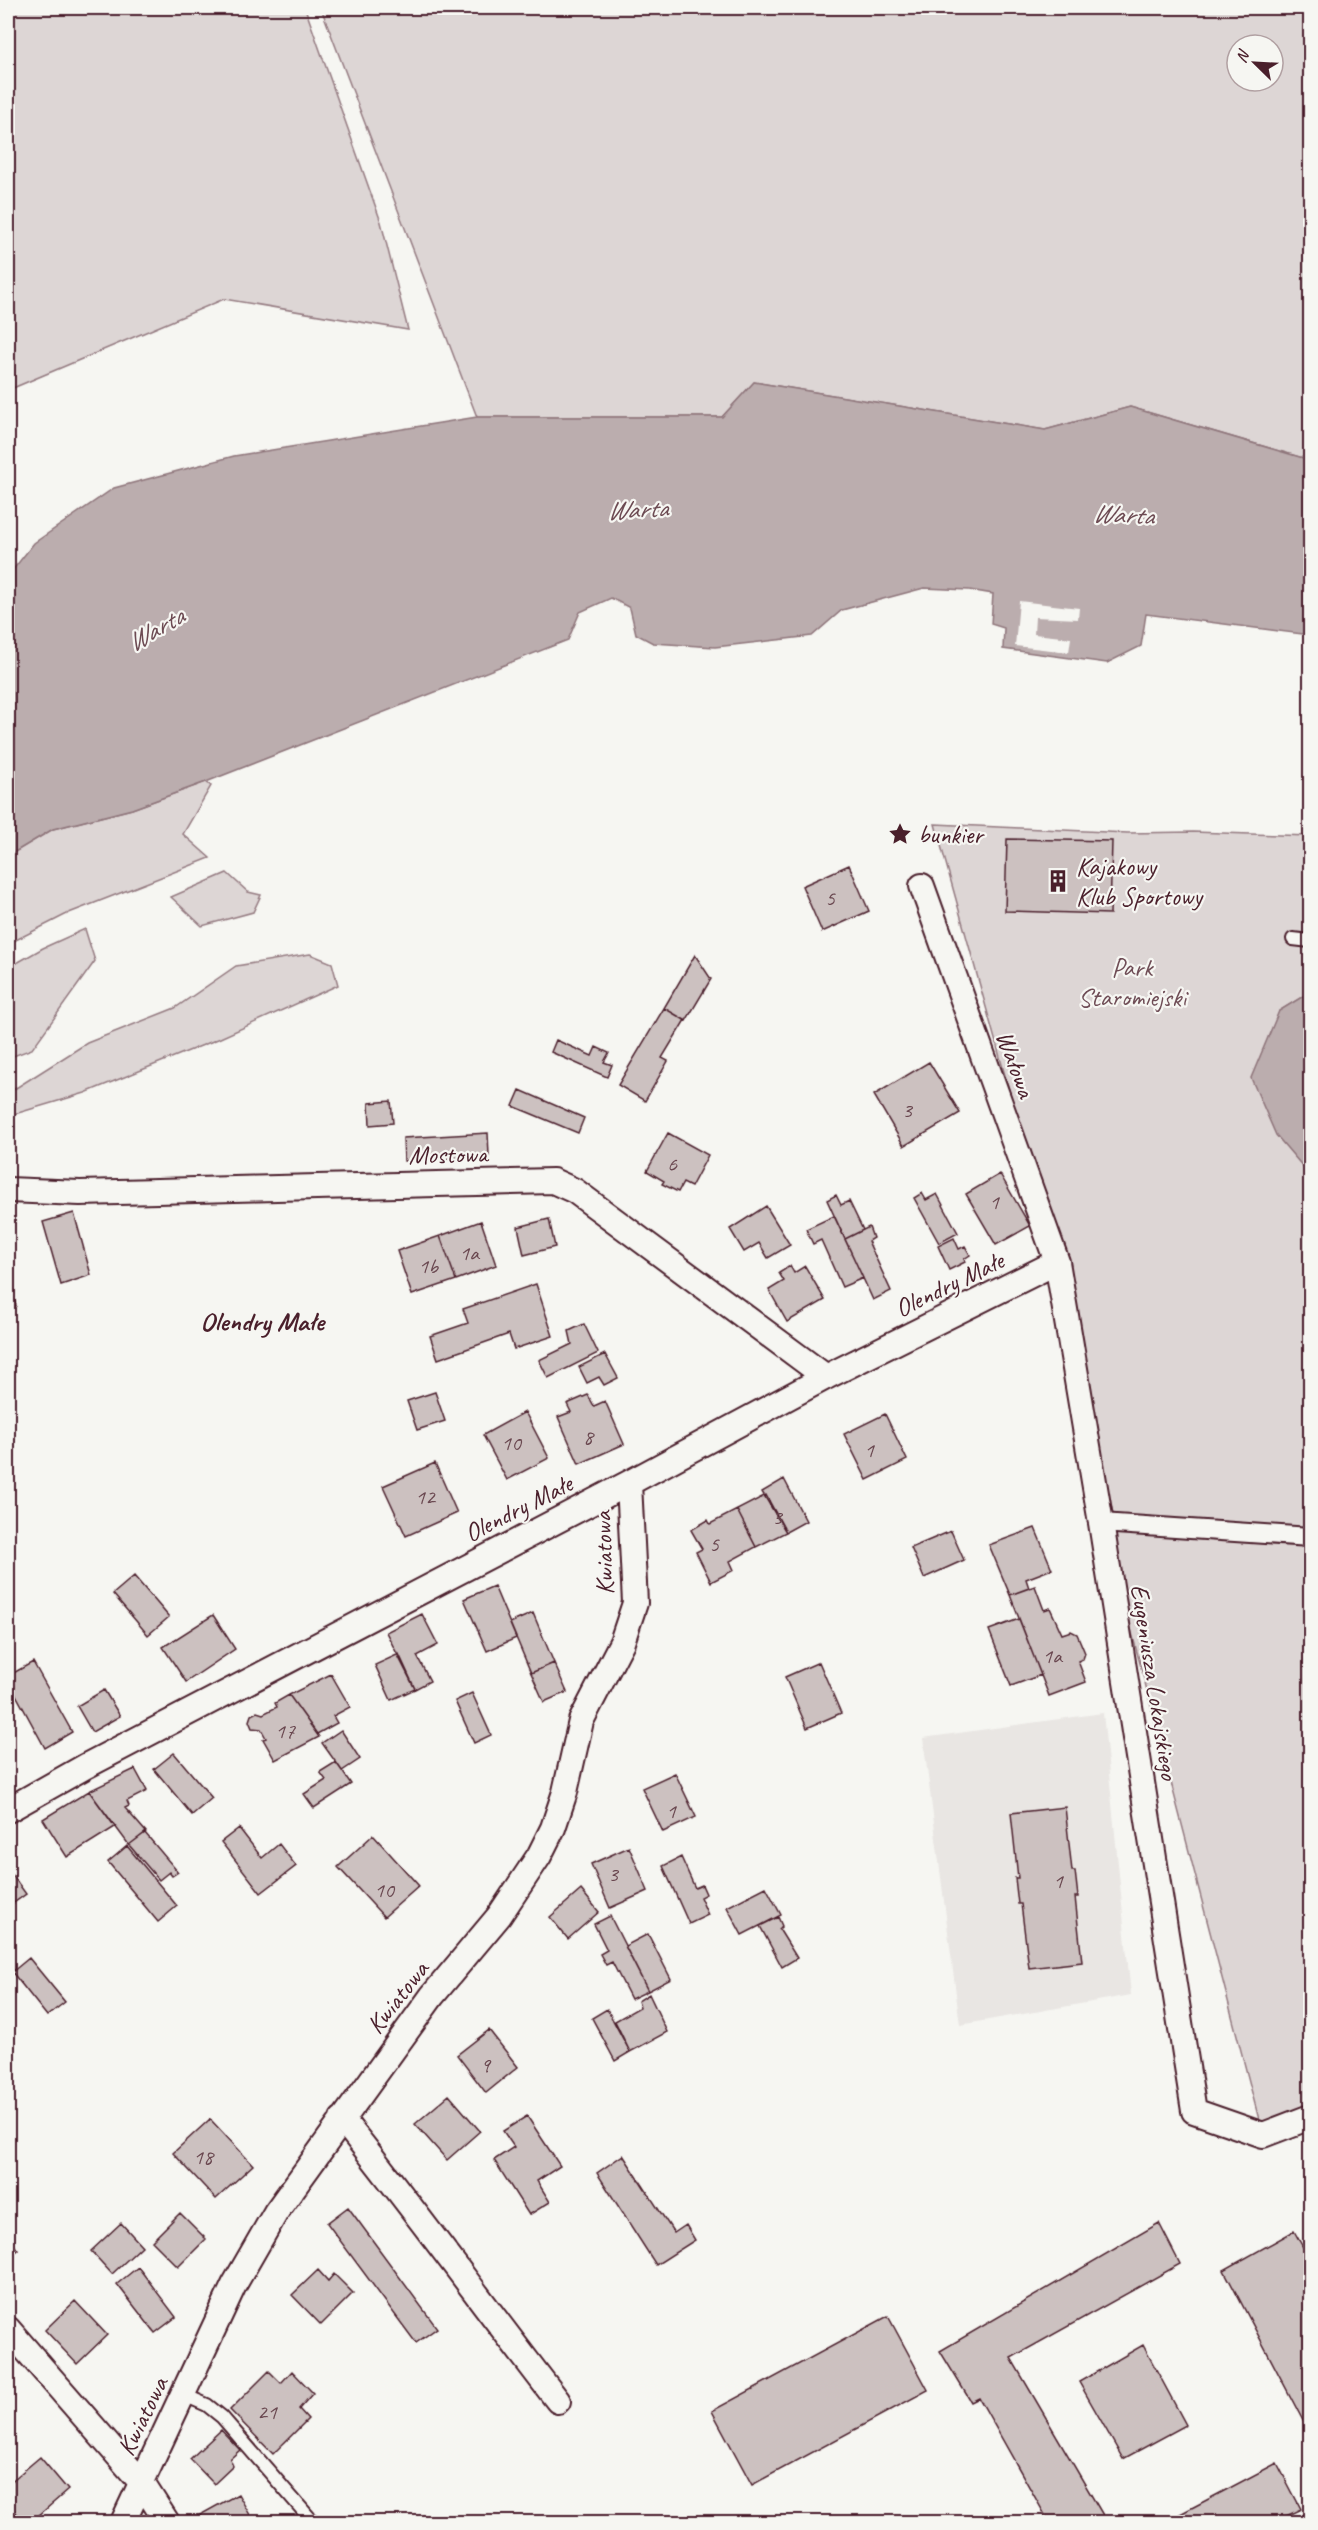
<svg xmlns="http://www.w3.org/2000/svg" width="1318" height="2530" viewBox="0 0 1318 2530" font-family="Caveat,sans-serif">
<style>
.built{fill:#e9e6e3}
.green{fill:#ddd6d5;stroke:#947a80;stroke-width:1.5;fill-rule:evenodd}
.water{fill:#bbadae;stroke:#8e747a;stroke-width:1.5}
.pier{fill:#f6f6f2}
.building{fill:#ccc1c0;stroke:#4a1f2b;stroke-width:1.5}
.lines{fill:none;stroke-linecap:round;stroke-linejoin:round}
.service-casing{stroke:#4a1f2b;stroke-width:16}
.pedestrian-casing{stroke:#4a1f2b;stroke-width:22}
.minor-casing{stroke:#4a1f2b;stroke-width:28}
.service{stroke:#f6f6f2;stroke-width:12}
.pedestrian{stroke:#f6f6f2;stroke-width:18}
.minor{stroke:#f6f6f2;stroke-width:24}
.labels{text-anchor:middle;stroke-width:4.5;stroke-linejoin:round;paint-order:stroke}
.number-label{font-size:22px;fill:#6a4850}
.poi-label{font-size:26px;fill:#4a1f2b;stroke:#f6f6f2;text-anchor:start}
.park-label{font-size:26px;fill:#6f4d56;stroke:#f6f6f2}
.street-label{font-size:26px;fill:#4a1f2b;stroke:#f6f6f2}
.water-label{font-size:27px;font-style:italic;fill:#6c4a52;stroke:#f6f6f2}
.neighbourhood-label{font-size:27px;font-weight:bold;fill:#4a1f2b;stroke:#f6f6f2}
</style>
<rect width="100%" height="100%" fill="#f6f6f2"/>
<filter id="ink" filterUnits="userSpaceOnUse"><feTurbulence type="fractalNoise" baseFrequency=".0167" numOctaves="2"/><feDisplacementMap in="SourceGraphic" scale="12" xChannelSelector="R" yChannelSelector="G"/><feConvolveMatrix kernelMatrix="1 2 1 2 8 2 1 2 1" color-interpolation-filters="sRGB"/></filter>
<g filter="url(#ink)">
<path class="built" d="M 1103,1713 L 1131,1995 L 960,2025 L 923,1738 Z"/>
<path class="green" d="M 8,8 L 305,8 L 381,222 L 408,330 L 224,299 L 13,388 L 8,393 Z
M 321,8 L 1310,8 L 1310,460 L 1130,407 L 1045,430 L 754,382 L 722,417 L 477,417 ZM 1237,45 L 1273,45 L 1273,81 L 1237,81 Z
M 206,782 L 211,786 L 183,834 L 210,858 L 69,913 L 8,944 L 8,856 L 53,829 L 132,809 Z
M 935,824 L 1128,833 L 1193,832 L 1310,836 L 1310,992 L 1279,1011 L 1310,1175 L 1310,2117 L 1263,2135 L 1108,1541 L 1057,1262 Z
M 227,873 L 248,892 L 261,895 L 253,912 L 202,926 L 171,897 Z
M 85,929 L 95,961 L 32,1049 L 8,1058 L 8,968 L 43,948 Z
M 310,954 L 332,963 L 338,985 L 218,1039 L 85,1093 L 8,1116 L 8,1093 L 87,1043 L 175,1008 L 236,966 Z"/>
<path class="water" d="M 754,382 L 1045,430 L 1130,407 L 1310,460 L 1310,635 L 1146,614 L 1141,646 L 1107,663 L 1003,649 L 1004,628 L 991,624 L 993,594 L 969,590 L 924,588 L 842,610 L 812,636 L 715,647 L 653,643 L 636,634 L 630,608 L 611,598 L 580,612 L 568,640 L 206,782 L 132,809 L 53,829 L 8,856 L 8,576 L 34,543 L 114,488 L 234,456 L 477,417 L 722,417 Z
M 1310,992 L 1310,1175 L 1276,1135 L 1251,1078 L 1279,1011 Z"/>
<path class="pier" d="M 1019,601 L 1079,608 L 1078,619 L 1035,617 L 1034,634 L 1071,638 L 1069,652 L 1015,646 Z"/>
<path class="building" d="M 1007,839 L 1112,841 L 1110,914 L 1005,911 Z
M 849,865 L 869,911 L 822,932 L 802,886 Z
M 695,955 L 711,979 L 686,1021 L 664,1008 Z
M 664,1008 L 685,1020 L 662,1058 L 668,1061 L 645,1101 L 618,1085 Z
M 556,1040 L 592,1056 L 596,1047 L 609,1053 L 604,1062 L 612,1065 L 607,1077 L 551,1052 Z
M 929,1062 L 960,1113 L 904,1146 L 874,1095 Z
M 520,1090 L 584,1118 L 578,1133 L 513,1106 Z
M 391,1101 L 393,1123 L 370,1125 L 369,1103 Z
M 488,1133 L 489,1156 L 404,1161 L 403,1138 Z
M 668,1133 L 708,1155 L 691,1187 L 683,1183 L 678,1192 L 662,1184 L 664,1181 L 647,1171 Z
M 1000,1174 L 1030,1226 L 996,1245 L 966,1194 Z
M 922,1193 L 926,1200 L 937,1194 L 958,1233 L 939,1243 L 914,1198 Z
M 836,1195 L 841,1205 L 849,1201 L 863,1230 L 845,1239 L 827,1200 Z
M 766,1206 L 790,1245 L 768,1258 L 759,1243 L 744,1252 L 730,1229 Z
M 74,1213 L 91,1275 L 61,1285 L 43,1222 Z
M 834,1216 L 863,1278 L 842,1287 L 821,1240 L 813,1244 L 806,1229 Z
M 549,1219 L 555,1247 L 524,1255 L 518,1227 Z
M 481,1221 L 496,1265 L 456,1280 L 440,1236 Z
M 869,1227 L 873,1238 L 868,1241 L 891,1291 L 873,1300 L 845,1239 Z
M 440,1236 L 456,1280 L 412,1295 L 397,1251 Z
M 954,1238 L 959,1249 L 965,1246 L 970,1255 L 964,1259 L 965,1262 L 949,1270 L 938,1246 Z
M 790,1266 L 794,1273 L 805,1266 L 825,1300 L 787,1322 L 769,1290 L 784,1281 L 779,1273 Z
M 8,1274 L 16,1306 L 8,1308 Z
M 536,1284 L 553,1336 L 514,1349 L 509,1334 L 438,1359 L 430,1336 L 468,1323 L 463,1309 Z
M 584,1324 L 598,1353 L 548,1378 L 539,1360 L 572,1344 L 569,1331 Z
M 605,1354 L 618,1378 L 604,1385 L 599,1377 L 587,1383 L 579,1367 Z
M 435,1392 L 445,1421 L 417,1430 L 407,1401 Z
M 588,1395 L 594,1406 L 605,1401 L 624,1444 L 579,1464 L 558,1417 L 571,1412 L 567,1404 Z
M 525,1412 L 549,1458 L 507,1480 L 483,1435 Z
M 885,1414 L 907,1460 L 867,1480 L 844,1434 Z
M 435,1463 L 457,1513 L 406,1536 L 383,1486 Z
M 784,1479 L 806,1521 L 786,1532 L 762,1492 Z
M 766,1495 L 786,1532 L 756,1547 L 737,1510 Z
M 737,1510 L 756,1547 L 730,1561 L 734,1570 L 711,1582 L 696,1552 L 702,1549 L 691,1530 L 708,1520 L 710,1524 Z
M 1035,1528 L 1052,1569 L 1026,1579 L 1029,1588 L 1010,1595 L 989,1545 Z
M 951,1531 L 964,1560 L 924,1578 L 911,1548 Z
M 134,1576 L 169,1617 L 148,1635 L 113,1594 Z
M 494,1586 L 516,1638 L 487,1651 L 464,1599 Z
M 1035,1586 L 1044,1610 L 1050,1608 L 1062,1634 L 1071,1631 L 1077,1634 L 1085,1653 L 1083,1659 L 1078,1661 L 1086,1682 L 1049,1696 L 1010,1595 Z
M 533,1613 L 554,1663 L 531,1673 L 510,1623 Z
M 422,1614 L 438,1645 L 417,1656 L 430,1681 L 415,1689 L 386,1632 Z
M 213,1615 L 235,1649 L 186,1682 L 163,1647 Z
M 1019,1619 L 1041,1675 L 1011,1686 L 989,1630 Z
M 399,1654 L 415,1689 L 391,1700 L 375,1665 Z
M 33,1662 L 72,1732 L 45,1748 L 8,1680 L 8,1676 Z
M 819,1662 L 841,1713 L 807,1728 L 785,1677 Z
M 554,1663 L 567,1692 L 544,1702 L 531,1673 Z
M 331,1674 L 350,1707 L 333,1716 L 337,1723 L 317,1734 L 289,1695 Z
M 104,1690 L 120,1716 L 92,1732 L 77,1706 Z
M 472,1693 L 491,1735 L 474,1743 L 455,1701 Z
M 289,1695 L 319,1737 L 275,1760 L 263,1739 L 266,1738 L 261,1729 L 252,1728 L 249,1721 L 251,1715 L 257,1712 L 263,1714 L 277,1707 L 275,1703 Z
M 341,1730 L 360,1759 L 342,1771 L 322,1743 Z
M 174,1753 L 212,1798 L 192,1815 L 154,1769 Z
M 336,1762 L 351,1784 L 314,1808 L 304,1794 L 326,1780 L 320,1772 Z
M 135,1769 L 147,1791 L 127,1801 L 129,1806 L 125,1808 L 146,1832 L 129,1845 L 89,1791 Z
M 675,1773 L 696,1817 L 663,1832 L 642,1788 Z
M 89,1791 L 115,1827 L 67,1857 L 43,1819 Z
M 1065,1807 L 1072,1871 L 1075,1871 L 1078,1897 L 1075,1897 L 1082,1962 L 1029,1968 L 1021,1904 L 1018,1904 L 1015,1878 L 1018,1878 L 1011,1813 Z
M 239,1828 L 262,1858 L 279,1844 L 296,1866 L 261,1893 L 221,1842 Z
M 145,1833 L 178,1872 L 172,1876 L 169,1872 L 159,1880 L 129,1845 Z
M 373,1835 L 419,1886 L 384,1917 L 338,1867 Z
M 127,1846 L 177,1906 L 158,1922 L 108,1862 Z
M 629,1847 L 648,1891 L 610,1908 L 591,1864 Z
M 681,1857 L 695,1888 L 702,1885 L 706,1894 L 700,1897 L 708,1915 L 689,1924 L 663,1866 Z
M 10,1872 L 26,1894 L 8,1907 L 8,1874 Z
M 766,1887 L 781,1915 L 742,1935 L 727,1907 Z
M 581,1890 L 599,1912 L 568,1939 L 550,1917 Z
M 610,1916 L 648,1991 L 631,1999 L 612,1962 L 606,1965 L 600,1954 L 607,1950 L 594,1924 Z
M 778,1917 L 782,1926 L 779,1929 L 797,1958 L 782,1967 L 760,1926 Z
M 648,1934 L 671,1979 L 648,1991 L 625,1946 Z
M 29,1958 L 65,2002 L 47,2016 L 12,1972 Z
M 649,1994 L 667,2032 L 630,2052 L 615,2021 L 640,2007 L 638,2001 Z
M 607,2009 L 630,2052 L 615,2061 L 592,2018 Z
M 489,2030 L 518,2067 L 486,2093 L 457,2055 Z
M 449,2095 L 480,2131 L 447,2160 L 415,2124 Z
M 527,2116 L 560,2166 L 537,2181 L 550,2202 L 529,2215 L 494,2160 L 514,2147 L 503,2131 Z
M 210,2119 L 253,2165 L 216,2199 L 173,2153 Z
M 623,2155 L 674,2233 L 686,2225 L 695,2240 L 656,2265 L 597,2173 Z
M 348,2207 L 437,2328 L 416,2343 L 327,2223 Z
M 180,2213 L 206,2239 L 178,2267 L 152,2241 Z
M 121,2223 L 142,2246 L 112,2274 L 91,2251 Z
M 1159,2223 L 1180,2264 L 1011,2358 L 1107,2522 L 1049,2522 L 979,2398 L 971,2402 L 940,2351 Z
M 1294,2231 L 1310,2260 L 1310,2434 L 1224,2270 Z
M 8,2237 L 18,2250 L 8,2258 Z
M 138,2267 L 176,2317 L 155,2333 L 117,2284 Z
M 318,2270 L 328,2281 L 334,2274 L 353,2293 L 321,2325 L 292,2295 Z
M 75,2301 L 107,2335 L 77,2364 L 45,2330 Z
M 888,2316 L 928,2390 L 752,2485 L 712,2411 Z
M 1143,2345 L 1186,2425 L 1123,2459 L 1079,2382 Z
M 269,2371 L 281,2383 L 292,2371 L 313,2393 L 299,2409 L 308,2419 L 273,2454 L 230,2410 Z
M 221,2430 L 240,2450 L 230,2459 L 233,2466 L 214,2484 L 190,2459 Z
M 40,2457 L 68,2490 L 31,2522 L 24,2522 L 8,2503 L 8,2484 Z
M 1277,2463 L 1301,2509 L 1274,2522 L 1165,2522 Z
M 238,2494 L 254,2522 L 204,2522 L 200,2515 Z"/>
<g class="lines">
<g class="service-casing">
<path id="service" d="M 1293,939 L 1310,941
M 184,2395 L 207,2405 L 222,2417 L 313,2522"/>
</g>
<g class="pedestrian-casing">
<path id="pedestrian" d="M 1101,1523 L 1310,1537"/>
</g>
<g class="minor-casing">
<path id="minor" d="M 922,886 L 1057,1262 L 1101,1523 L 1194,2111 L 1263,2135 L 1310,2117
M 8,1190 L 80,1193 L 553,1181 L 575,1191 L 826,1377
M 8,1810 L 86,1766 L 629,1483 L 826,1377 L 1057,1262
M 342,2119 C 416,2211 485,2307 558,2401
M 8,2329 L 142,2483 L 167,2522
M 123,2522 L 234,2285 L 276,2212 L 432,1996 L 499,1916 L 539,1856 L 553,1828 L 565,1792 L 581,1721 L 622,1642 L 635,1603 L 629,1483"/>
</g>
<use href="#service" class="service"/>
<use href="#pedestrian" class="pedestrian"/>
<use href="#minor" class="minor"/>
</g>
</g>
<defs>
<g id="sight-bare" transform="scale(1.8)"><path d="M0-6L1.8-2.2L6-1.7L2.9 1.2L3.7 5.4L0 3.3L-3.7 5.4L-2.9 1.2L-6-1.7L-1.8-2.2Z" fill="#4a1f2b" stroke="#f6f6f2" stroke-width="2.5" paint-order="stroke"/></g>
<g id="building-bare" transform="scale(1.8)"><path d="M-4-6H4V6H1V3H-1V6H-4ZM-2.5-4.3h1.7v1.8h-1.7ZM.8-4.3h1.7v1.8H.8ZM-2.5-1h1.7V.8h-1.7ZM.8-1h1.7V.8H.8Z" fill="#4a1f2b" stroke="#f6f6f2" stroke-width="2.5" paint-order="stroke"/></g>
</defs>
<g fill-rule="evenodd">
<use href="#sight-bare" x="900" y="834"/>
<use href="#building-bare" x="1058" y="881"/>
</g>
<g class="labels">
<g class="number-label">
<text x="830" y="905">5</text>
<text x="907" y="1117">3</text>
<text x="672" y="1171">6</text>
<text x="994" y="1209">1</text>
<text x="469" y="1260">1a</text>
<text x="428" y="1273">1b</text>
<text x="588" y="1444">8</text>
<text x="511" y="1450">10</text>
<text x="869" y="1457">1</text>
<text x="425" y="1504">12</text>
<text x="777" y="1524">3</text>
<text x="714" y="1551">5</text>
<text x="1052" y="1663">1a</text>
<text x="285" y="1738">17</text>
<text x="671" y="1818">1</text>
<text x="613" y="1881">3</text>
<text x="1058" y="1888">1</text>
<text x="384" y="1897">10</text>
<text x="485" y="2072">9</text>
<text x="203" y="2164">18</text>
<text x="267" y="2419">21</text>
</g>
<g class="poi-label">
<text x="918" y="843">bunkier</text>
<text x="1076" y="875">Kajakowy<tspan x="1076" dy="30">Klub Sportowy</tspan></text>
</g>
<g class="park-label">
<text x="1132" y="976">Park<tspan x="1132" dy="30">Staromiejski</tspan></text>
</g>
<g class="street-label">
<text transform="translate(1016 1064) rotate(70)" y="9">Wałowa</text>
<text transform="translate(448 1154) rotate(-1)" y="9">Mostowa</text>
<text transform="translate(949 1284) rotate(-26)" y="9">Olendry Małe</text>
<text transform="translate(518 1508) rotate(-27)" y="9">Olendry Małe</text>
<text transform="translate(603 1553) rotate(-92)" y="9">Kwiatowa</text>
<text transform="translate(1155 1682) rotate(81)" y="9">Eugeniusza Lokajskiego</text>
<text transform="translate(397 1997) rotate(-52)" y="9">Kwiatowa</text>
<text transform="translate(142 2416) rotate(-64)" y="9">Kwiatowa</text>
</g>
<g class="water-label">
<text transform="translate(637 509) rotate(-3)" y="9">Warta</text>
<text transform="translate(1123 514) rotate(3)" y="9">Warta</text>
<text transform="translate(155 629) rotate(-30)" y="9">Warta</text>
</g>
<g class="neighbourhood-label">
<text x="262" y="1330">Olendry Małe</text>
</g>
</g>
<rect width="1318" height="2530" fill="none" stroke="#f6f6f2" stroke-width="30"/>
<rect x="15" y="15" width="1288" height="2500" fill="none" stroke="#4a1f2b" stroke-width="2" filter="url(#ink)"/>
<g transform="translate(1255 63) rotate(294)"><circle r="28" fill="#f6f6f2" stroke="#b1a0a2" stroke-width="1.5"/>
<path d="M0-4.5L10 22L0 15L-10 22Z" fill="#4a1f2b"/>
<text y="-9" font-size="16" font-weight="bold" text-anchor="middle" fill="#4a1f2b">N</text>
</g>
</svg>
